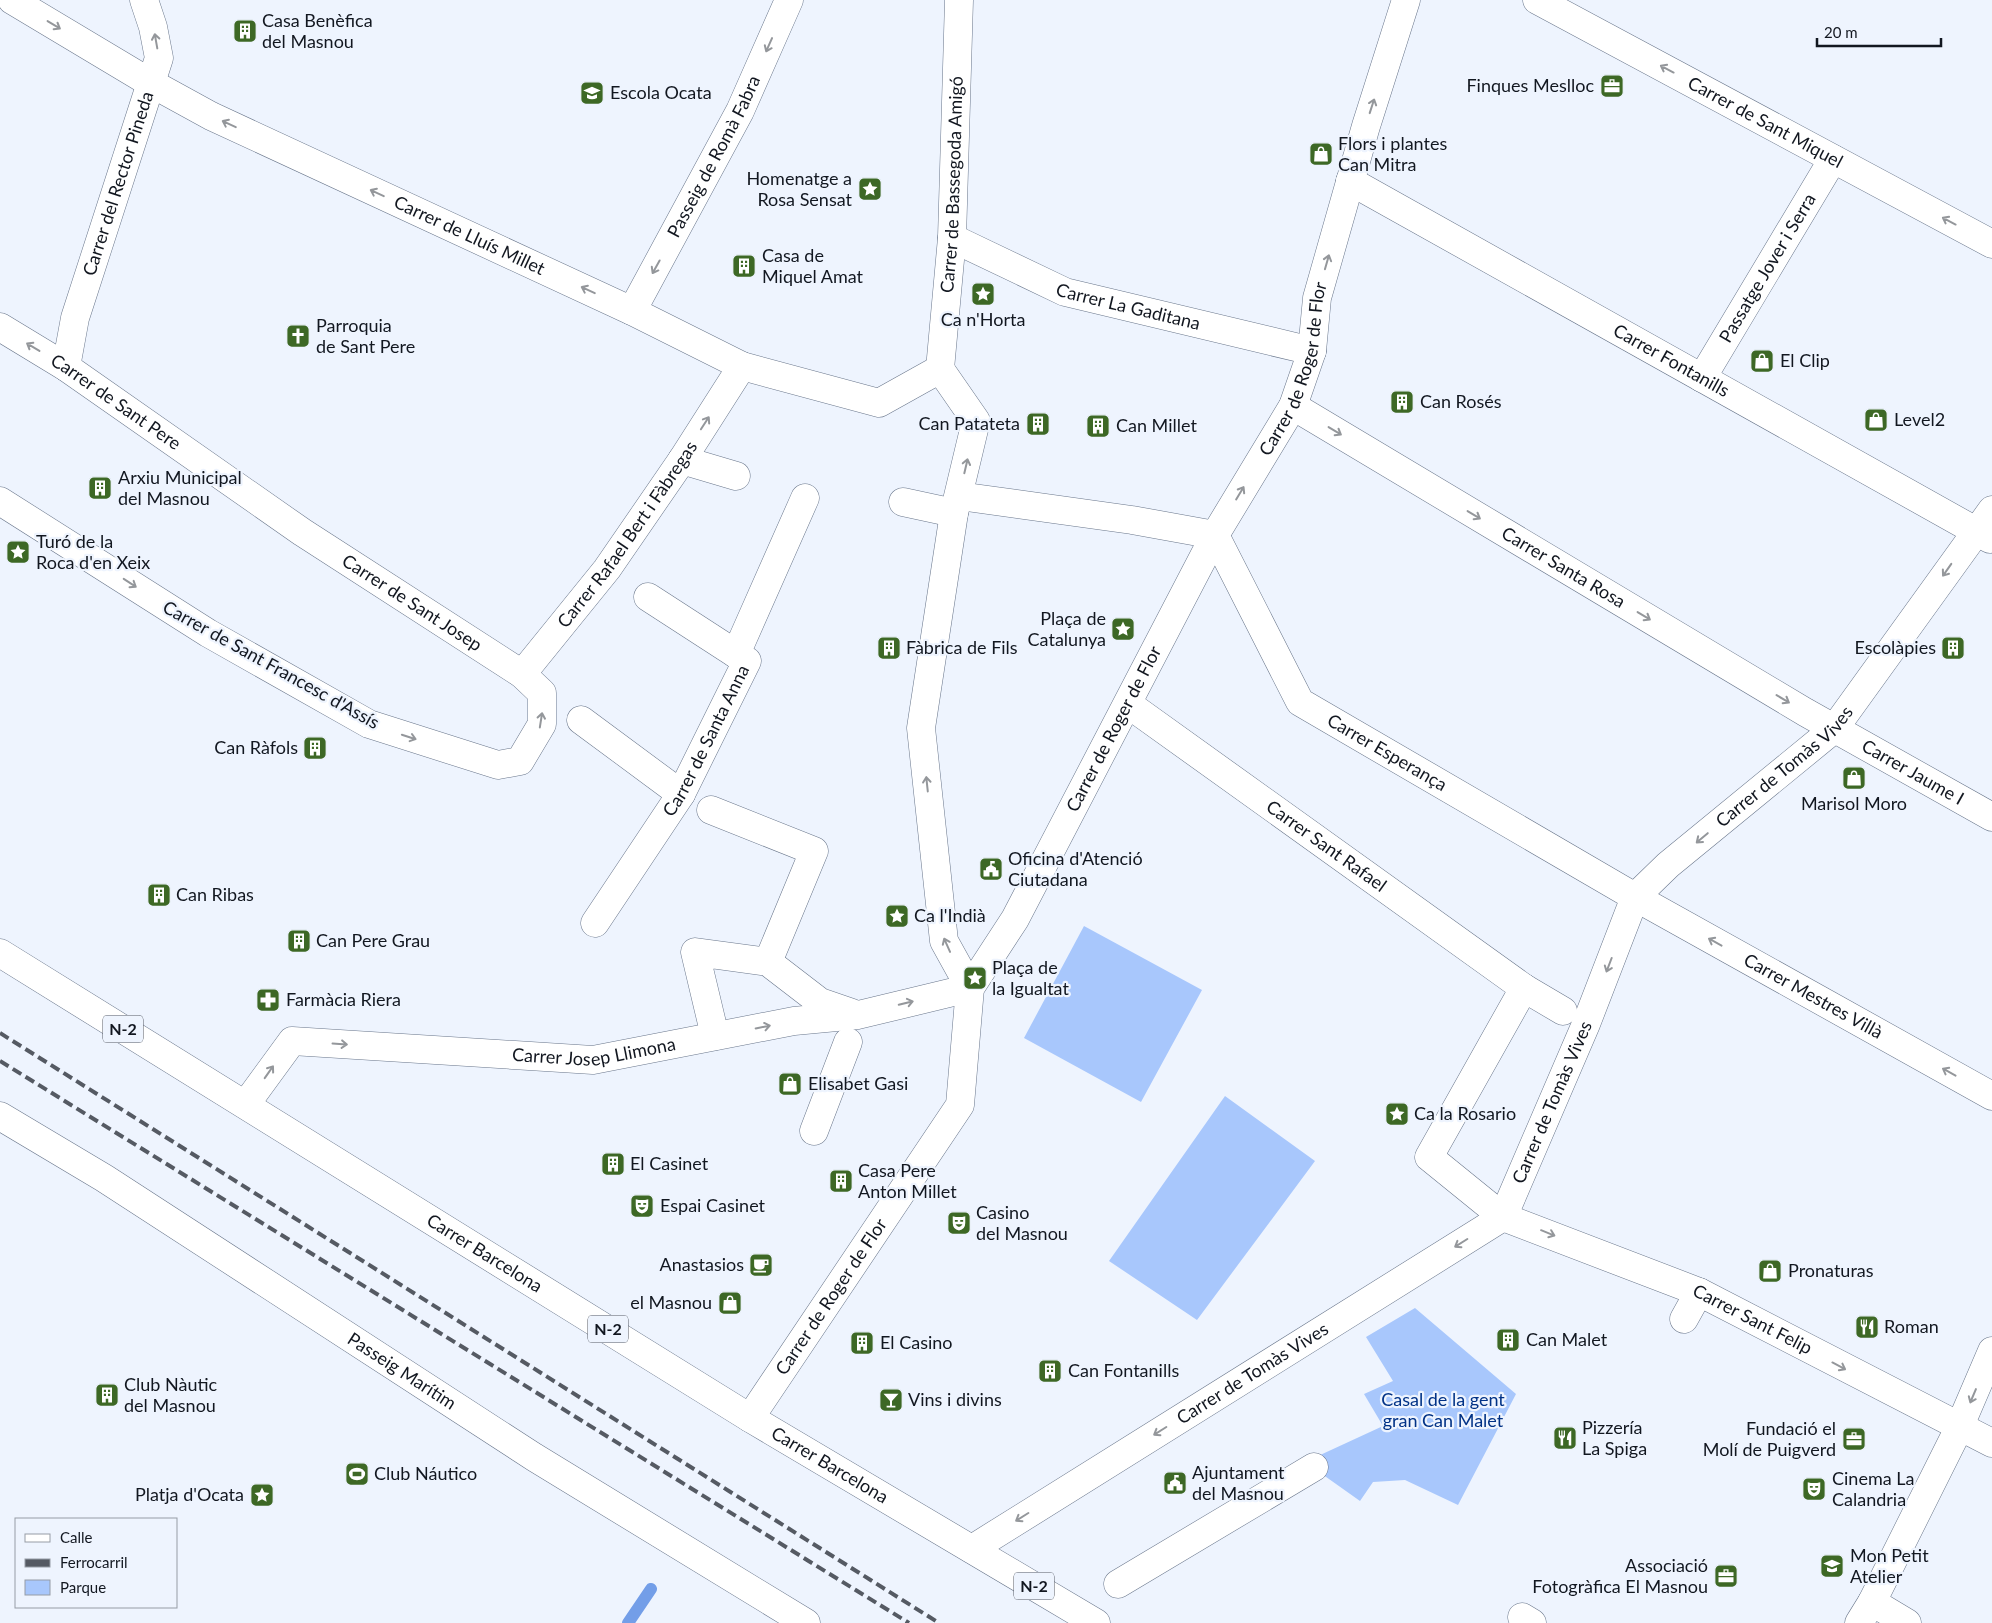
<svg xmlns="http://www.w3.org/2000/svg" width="1992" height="1623" viewBox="0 0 1992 1623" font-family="Lato,sans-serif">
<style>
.green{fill:#a8c7fc}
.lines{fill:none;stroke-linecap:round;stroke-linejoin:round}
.stream{stroke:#739ee8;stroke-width:12}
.minor-casing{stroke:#69768b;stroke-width:29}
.major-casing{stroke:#69768b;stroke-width:29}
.minor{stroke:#fff;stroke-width:28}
.major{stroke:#fff;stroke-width:28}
.rail{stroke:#555a63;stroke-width:4;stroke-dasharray:10 5;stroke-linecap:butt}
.oneway{stroke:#94979b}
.labels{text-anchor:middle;stroke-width:4.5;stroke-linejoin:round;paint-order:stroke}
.shield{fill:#eef4fe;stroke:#545963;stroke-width:1}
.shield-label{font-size:16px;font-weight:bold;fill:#121720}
.poi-label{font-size:18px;fill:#121720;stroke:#eef4fe;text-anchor:start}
.street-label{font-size:18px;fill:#121720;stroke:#eef4fe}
.park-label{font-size:18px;fill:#013286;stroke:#eef4fe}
</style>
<rect width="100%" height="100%" fill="#eef4fe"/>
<path class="green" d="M 1084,926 L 1202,990 L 1141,1102 L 1024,1038 Z
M 1225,1096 L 1315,1161 L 1197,1320 L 1109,1261 Z
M 1415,1308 L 1516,1394 L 1458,1505 L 1405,1480 L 1373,1482 L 1360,1501 L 1305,1462 L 1383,1426 L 1364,1394 L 1393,1381 L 1366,1337 Z"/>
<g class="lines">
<path class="stream" d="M 628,1623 L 651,1589"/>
<g class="minor-casing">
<g id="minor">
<path id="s1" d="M 12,0 L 149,82 L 211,116 L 632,311 L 742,366 L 879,403 L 940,369"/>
<path id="s2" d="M 1537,0 L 1992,244"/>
<path id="s3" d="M 1350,181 L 1990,539"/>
<path id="s4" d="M 952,238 L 1065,292 L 1312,351"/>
<path id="s5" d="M 632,311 L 740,111 L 789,0"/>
<path id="s6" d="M 0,327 L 66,367 L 302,532 L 522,674 L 542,693 L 542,724 L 520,761 L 498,765 L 369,724 L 208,633 L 0,501"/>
<path id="s7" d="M 66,367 L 75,318 L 159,58 L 153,27 L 144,0"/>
<path d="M 940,369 L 976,421 L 954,513 L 921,728 L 944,941 L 970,988"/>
<path id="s8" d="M 940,369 L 952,238 L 959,0"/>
<path id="s9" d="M 1702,378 L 1833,159"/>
<path id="s10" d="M 1293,406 L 1805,712 L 1992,817"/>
<path d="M 682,460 L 736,476"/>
<path d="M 959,496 L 1132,520 L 1215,535"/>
<path d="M 903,502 L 954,513"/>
<path id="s11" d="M 1215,535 L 1300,702 L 1635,897 L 1992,1096"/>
<path d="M 648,597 L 736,654"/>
<path id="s12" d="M 522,674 L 607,569 L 682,460 L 742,366"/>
<path id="s13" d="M 1128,704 L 1524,988 L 1563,1011"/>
<path d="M 581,720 L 681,794"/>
<path d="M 711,810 L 814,851 L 768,962"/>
<path id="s14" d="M 595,923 L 681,794 L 747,661 L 736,654 L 805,498"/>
<path id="s15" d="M 1524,988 L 1429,1157 L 1503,1217 L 1699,1292 L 1992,1443"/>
<path d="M 715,1036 L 695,952 L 768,962 L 820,1002 L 852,1013"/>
<path id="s16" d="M 246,1104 L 292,1041 L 593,1060 L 794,1021 L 858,1015 L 970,988"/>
<path id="s17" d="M 0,1116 L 104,1178 L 534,1457 L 806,1623"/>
<path d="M 814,1131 L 848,1042"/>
<path d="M 1684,1319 L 1699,1292"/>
<path id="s18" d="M 750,1418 L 960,1105 L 970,988 L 1015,919 L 1215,535 L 1293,406 L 1312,351 L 1317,298 L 1366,126 L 1406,0"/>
<path id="s19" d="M 972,1549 L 1503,1217 L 1586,1024 L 1635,897 L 1668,865 L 1834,729 L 1992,510"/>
<path d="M 1118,1584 L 1314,1467"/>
<path d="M 1872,1602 L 1907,1623"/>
<path d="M 1522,1617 L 1532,1623"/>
<path d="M 1859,1623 L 1872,1602 L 1959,1428 L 1992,1351"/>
</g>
</g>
<g class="major-casing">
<g id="major">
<path id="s20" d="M 0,953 L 750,1418 L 1096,1623"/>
</g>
</g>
<use href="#minor" class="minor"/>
<use href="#major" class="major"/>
<path class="rail" d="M 0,1033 L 939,1623
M 0,1061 L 909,1623"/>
</g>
<defs><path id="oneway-shaft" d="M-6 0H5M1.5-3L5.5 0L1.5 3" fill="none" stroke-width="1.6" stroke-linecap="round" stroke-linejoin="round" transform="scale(1.25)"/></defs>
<g class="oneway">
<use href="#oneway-shaft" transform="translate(54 25) rotate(31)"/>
<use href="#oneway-shaft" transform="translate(156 41) rotate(-100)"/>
<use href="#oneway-shaft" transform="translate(769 45) rotate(114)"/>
<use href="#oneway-shaft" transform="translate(1667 69) rotate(-152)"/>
<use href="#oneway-shaft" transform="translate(1372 106) rotate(-72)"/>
<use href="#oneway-shaft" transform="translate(229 124) rotate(-155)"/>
<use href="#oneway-shaft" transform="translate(377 193) rotate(-155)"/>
<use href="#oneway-shaft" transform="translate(1949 221) rotate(-152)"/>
<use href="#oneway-shaft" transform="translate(1327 262) rotate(-74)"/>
<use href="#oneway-shaft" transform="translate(656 267) rotate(119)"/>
<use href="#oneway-shaft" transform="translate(588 290) rotate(-155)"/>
<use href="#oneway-shaft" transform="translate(33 347) rotate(-149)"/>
<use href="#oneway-shaft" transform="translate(705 423) rotate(-57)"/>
<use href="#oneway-shaft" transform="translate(1335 431) rotate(31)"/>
<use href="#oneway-shaft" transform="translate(966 466) rotate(-77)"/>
<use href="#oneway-shaft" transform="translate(1240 493) rotate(-59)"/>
<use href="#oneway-shaft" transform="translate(1474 515) rotate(31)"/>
<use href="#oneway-shaft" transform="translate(1947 570) rotate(125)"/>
<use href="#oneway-shaft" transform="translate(130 583) rotate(33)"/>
<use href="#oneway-shaft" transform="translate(1644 616) rotate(31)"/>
<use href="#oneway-shaft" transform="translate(1783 699) rotate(31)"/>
<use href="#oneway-shaft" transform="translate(541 720) rotate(-81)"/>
<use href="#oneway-shaft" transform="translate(409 737) rotate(18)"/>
<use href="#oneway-shaft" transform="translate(927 784) rotate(-96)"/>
<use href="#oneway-shaft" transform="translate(1702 838) rotate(140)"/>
<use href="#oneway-shaft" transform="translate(1715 942) rotate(-151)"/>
<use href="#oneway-shaft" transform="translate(947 945) rotate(-114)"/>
<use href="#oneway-shaft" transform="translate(1609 965) rotate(111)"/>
<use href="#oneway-shaft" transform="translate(906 1003) rotate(-14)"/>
<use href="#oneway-shaft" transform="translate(763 1027) rotate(-11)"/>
<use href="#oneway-shaft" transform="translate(340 1044) rotate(4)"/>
<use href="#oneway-shaft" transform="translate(269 1072) rotate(-55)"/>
<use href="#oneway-shaft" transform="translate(1949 1072) rotate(-151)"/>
<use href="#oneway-shaft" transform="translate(1548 1233) rotate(22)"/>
<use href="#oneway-shaft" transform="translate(1461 1243) rotate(148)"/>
<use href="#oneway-shaft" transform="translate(1839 1366) rotate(28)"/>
<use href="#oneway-shaft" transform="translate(1973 1396) rotate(113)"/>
<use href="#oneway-shaft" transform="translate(1160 1431) rotate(148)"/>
<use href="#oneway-shaft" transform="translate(1022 1517) rotate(148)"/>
</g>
<defs>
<g id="building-square" transform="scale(1.25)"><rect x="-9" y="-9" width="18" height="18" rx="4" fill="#3d6825" stroke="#eef4fe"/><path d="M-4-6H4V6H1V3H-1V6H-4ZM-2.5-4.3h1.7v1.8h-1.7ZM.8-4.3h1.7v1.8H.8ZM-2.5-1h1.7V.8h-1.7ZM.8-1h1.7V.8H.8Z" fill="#fff"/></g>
<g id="office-square" transform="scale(1.25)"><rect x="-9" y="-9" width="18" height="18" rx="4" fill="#3d6825" stroke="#eef4fe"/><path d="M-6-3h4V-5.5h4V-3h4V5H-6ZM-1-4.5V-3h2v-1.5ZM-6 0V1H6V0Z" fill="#fff"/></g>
<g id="school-square" transform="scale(1.25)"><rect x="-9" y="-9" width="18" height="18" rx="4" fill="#3d6825" stroke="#eef4fe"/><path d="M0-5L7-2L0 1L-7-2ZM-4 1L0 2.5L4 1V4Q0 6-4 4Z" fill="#fff"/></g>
<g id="shop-square" transform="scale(1.25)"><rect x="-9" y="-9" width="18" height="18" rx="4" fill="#3d6825" stroke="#eef4fe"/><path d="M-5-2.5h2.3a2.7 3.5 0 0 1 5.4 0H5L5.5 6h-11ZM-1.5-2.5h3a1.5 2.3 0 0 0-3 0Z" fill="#fff"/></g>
<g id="sight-square" transform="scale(1.25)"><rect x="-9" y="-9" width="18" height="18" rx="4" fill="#3d6825" stroke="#eef4fe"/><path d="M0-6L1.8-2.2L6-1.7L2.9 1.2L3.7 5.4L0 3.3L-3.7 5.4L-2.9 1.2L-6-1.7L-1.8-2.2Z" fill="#fff"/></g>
<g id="church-square" transform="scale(1.25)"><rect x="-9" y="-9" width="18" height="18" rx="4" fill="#3d6825" stroke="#eef4fe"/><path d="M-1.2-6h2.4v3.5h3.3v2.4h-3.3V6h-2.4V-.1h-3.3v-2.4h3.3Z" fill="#fff"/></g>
<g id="civic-square" transform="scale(1.25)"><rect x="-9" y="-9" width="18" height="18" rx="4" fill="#3d6825" stroke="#eef4fe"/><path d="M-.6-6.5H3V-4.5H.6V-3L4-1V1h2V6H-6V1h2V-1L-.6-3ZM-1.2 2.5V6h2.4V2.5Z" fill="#fff"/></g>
<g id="pharmacy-square" transform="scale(1.25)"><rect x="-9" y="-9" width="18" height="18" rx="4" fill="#3d6825" stroke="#eef4fe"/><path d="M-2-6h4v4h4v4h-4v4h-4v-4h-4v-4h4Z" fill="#fff"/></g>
<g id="theatre-square" transform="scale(1.25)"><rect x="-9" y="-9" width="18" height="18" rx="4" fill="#3d6825" stroke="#eef4fe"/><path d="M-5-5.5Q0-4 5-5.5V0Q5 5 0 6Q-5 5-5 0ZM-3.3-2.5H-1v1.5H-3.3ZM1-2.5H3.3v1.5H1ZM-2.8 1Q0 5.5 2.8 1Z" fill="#fff"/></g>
<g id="cafe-square" transform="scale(1.25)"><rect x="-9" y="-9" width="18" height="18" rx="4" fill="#3d6825" stroke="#eef4fe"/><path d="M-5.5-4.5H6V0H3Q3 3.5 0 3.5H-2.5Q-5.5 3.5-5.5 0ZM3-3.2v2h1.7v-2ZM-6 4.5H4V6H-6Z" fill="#fff"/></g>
<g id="restaurant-square" transform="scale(1.25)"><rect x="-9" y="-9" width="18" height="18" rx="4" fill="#3d6825" stroke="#eef4fe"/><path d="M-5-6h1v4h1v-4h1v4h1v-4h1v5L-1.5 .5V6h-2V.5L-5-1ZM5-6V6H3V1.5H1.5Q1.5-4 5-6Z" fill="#fff"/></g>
<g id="bar-square" transform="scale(1.25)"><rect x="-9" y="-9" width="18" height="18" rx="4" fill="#3d6825" stroke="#eef4fe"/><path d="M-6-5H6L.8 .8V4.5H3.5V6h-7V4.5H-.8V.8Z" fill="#fff"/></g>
<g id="stadium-square" transform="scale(1.25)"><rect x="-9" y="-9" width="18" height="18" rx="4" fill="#3d6825" stroke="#eef4fe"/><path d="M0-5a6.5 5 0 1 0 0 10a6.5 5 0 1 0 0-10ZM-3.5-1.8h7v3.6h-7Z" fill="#fff"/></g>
</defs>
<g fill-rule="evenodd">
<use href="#building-square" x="245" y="31"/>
<use href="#office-square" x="1612" y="86"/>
<use href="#school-square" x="592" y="93"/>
<use href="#shop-square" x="1321" y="154"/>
<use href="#sight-square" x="870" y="189"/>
<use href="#building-square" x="744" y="266"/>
<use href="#sight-square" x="983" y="294"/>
<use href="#church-square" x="298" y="336"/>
<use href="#shop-square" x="1762" y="361"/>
<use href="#building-square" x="1402" y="402"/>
<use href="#shop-square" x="1876" y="420"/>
<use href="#building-square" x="1038" y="424"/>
<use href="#building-square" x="1098" y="426"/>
<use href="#building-square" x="100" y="488"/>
<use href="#sight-square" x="18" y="552"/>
<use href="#sight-square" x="1123" y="629"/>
<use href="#building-square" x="889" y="648"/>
<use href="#building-square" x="1953" y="648"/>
<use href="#building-square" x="315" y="748"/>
<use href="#shop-square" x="1854" y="778"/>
<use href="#civic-square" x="991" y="869"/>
<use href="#building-square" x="159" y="895"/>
<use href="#sight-square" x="897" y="916"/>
<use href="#building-square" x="299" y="941"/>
<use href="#sight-square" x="975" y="978"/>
<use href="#pharmacy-square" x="268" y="1000"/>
<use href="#shop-square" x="790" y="1084"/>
<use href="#sight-square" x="1397" y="1114"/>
<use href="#building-square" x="613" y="1164"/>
<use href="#building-square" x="841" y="1181"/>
<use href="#theatre-square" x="642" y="1206"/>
<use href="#theatre-square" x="959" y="1223"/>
<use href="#cafe-square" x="761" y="1265"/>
<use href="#shop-square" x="1770" y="1271"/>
<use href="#shop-square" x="730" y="1303"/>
<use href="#restaurant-square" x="1867" y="1327"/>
<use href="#building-square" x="1508" y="1340"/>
<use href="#building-square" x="862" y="1343"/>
<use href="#building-square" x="1050" y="1371"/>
<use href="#building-square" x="107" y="1395"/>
<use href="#bar-square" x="891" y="1400"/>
<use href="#restaurant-square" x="1565" y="1438"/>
<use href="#office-square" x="1854" y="1439"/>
<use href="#stadium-square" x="357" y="1474"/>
<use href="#civic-square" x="1175" y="1483"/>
<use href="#theatre-square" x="1814" y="1489"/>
<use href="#sight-square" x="262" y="1495"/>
<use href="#school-square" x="1832" y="1566"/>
<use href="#office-square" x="1726" y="1576"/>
</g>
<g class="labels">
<g class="shield">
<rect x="103" y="1015.5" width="40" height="27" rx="4"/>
<rect x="588" y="1315.5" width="40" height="27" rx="4"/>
<rect x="1014" y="1572.5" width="40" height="27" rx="4"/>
</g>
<g class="shield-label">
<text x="123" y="1035">N-2</text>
<text x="608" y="1335">N-2</text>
<text x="1034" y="1592">N-2</text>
</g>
<g class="poi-label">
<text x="262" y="27">Casa Benèfica<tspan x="262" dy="21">del Masnou</tspan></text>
<text x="1594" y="92" text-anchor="end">Finques Meslloc</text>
<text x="610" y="99">Escola Ocata</text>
<text x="1338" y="150">Flors i plantes<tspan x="1338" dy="21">Can Mitra</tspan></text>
<text x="852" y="185" text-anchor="end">Homenatge a<tspan x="852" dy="21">Rosa Sensat</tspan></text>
<text x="762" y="262">Casa de<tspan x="762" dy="21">Miquel Amat</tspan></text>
<text x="983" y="326" text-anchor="middle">Ca n'Horta</text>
<text x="316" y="332">Parroquia<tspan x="316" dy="21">de Sant Pere</tspan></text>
<text x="1780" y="367">El Clip</text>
<text x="1420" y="408">Can Rosés</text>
<text x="1894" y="426">Level2</text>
<text x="1020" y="430" text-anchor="end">Can Patateta</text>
<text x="1116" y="432">Can Millet</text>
<text x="118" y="484">Arxiu Municipal<tspan x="118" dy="21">del Masnou</tspan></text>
<text x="36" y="548">Turó de la<tspan x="36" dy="21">Roca d'en Xeix</tspan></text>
<text x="1106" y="625" text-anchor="end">Plaça de<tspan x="1106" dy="21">Catalunya</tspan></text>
<text x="906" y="654">Fàbrica de Fils</text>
<text x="1936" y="654" text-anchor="end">Escolàpies</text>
<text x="298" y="754" text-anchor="end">Can Ràfols</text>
<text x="1854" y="810" text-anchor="middle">Marisol Moro</text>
<text x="1008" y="865">Oficina d'Atenció<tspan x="1008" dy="21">Ciutadana</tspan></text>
<text x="176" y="901">Can Ribas</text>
<text x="914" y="922">Ca l'Indià</text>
<text x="316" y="947">Can Pere Grau</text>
<text x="992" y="974">Plaça de<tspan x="992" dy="21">la Igualtat</tspan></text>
<text x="286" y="1006">Farmàcia Riera</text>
<text x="808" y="1090">Elisabet Gasi</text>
<text x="1414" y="1120">Ca la Rosario</text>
<text x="630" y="1170">El Casinet</text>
<text x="858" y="1177">Casa Pere<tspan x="858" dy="21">Anton Millet</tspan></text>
<text x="660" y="1212">Espai Casinet</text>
<text x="976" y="1219">Casino<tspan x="976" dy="21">del Masnou</tspan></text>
<text x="744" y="1271" text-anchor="end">Anastasios</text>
<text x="1788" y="1277">Pronaturas</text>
<text x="712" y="1309" text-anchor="end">el Masnou</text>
<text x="1884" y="1333">Roman</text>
<text x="1526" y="1346">Can Malet</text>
<text x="880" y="1349">El Casino</text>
<text x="1068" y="1377">Can Fontanills</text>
<text x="124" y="1391">Club Nàutic<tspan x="124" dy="21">del Masnou</tspan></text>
<text x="908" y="1406">Vins i divins</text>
<text x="1582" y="1434">Pizzería<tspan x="1582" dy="21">La Spiga</tspan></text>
<text x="1836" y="1435" text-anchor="end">Fundació el<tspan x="1836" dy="21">Molí de Puigverd</tspan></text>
<text x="1192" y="1479">Ajuntament<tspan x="1192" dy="21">del Masnou</tspan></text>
<text x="374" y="1480">Club Náutico</text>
<text x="1832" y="1485">Cinema La<tspan x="1832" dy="21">Calandria</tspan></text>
<text x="244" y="1501" text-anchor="end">Platja d'Ocata</text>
<text x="1850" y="1562">Mon Petit<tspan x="1850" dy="21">Atelier</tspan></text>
<text x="1708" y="1572" text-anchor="end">Associació<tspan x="1708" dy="21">Fotogràfica El Masnou</tspan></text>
</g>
<g class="street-label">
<text dy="6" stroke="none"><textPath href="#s2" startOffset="259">Carrer de Sant Miquel</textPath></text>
<text dy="6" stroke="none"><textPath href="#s5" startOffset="175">Passeig de Romà Fabra</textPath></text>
<text dy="6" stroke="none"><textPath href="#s7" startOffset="191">Carrer del Rector Pineda</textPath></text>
<text dy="6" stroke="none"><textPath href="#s8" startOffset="185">Carrer de Bassegoda Amigó</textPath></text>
<text dy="6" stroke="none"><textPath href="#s1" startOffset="515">Carrer de Lluís Millet</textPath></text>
<text dy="6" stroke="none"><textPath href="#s9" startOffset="128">Passatge Jover i Serra</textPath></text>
<text dy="6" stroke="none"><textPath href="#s4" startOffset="190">Carrer La Gaditana</textPath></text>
<text dy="6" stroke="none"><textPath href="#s3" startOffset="368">Carrer Fontanills</textPath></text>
<text dy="6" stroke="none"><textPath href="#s18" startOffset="1196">Carrer de Roger de Flor</textPath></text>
<text dy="6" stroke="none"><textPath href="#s6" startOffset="138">Carrer de Sant Pere</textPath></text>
<text dy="6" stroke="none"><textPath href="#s12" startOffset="175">Carrer Rafael Bert i Fàbregas</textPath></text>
<text dy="6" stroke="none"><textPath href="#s10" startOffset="315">Carrer Santa Rosa</textPath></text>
<text dy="6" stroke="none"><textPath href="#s6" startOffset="496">Carrer de Sant Josep</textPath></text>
<text transform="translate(271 665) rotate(29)" y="6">Carrer de Sant Francesc d'Assís</text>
<text dy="6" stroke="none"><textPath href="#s18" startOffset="791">Carrer de Roger de Flor</textPath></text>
<text dy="6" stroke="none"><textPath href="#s14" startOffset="214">Carrer de Santa Anna</textPath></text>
<text dy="6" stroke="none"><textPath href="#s11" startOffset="288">Carrer Esperança</textPath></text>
<text dy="6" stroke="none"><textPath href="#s19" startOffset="1171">Carrer de Tomàs Vives</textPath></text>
<text dy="6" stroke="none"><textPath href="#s10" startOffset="720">Carrer Jaume I</textPath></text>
<text dy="6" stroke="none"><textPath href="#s13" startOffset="244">Carrer Sant Rafael</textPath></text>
<text dy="6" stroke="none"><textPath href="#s11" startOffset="779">Carrer Mestres Villà</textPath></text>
<text dy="6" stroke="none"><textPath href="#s16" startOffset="381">Carrer Josep Llimona</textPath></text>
<text dy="6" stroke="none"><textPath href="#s19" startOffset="751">Carrer de Tomàs Vives</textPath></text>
<text dy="6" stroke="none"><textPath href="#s20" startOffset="570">Carrer Barcelona</textPath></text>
<text dy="6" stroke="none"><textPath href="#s18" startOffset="146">Carrer de Roger de Flor</textPath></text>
<text dy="6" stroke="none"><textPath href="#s15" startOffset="559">Carrer Sant Felip</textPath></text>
<text dy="6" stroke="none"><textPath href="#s17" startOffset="476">Passeig Marítim</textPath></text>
<text dy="6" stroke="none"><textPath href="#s19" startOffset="331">Carrer de Tomàs Vives</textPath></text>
<text dy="6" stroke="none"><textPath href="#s20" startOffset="975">Carrer Barcelona</textPath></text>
</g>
<g class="park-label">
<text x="1443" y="1406">Casal de la gent<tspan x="1443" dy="21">gran Can Malet</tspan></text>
</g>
</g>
<rect x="15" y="1518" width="162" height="90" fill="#eef4fe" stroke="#969ca5"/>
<rect x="25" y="1534" width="25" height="8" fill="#ffffff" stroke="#969ca5"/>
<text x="60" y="1543" font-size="15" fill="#121720">Calle</text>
<rect x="25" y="1559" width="25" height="8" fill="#555a63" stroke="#969ca5"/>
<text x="60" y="1568" font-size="15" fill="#121720">Ferrocarril</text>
<rect x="25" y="1580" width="25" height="15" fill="#a8c7fc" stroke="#969ca5"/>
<text x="60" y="1593" font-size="15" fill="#121720">Parque</text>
<path d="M1817 38v8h124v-8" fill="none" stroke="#121720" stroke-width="2.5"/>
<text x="1824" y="38" font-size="15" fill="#121720" stroke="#eef4fe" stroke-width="4" paint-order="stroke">20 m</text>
</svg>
